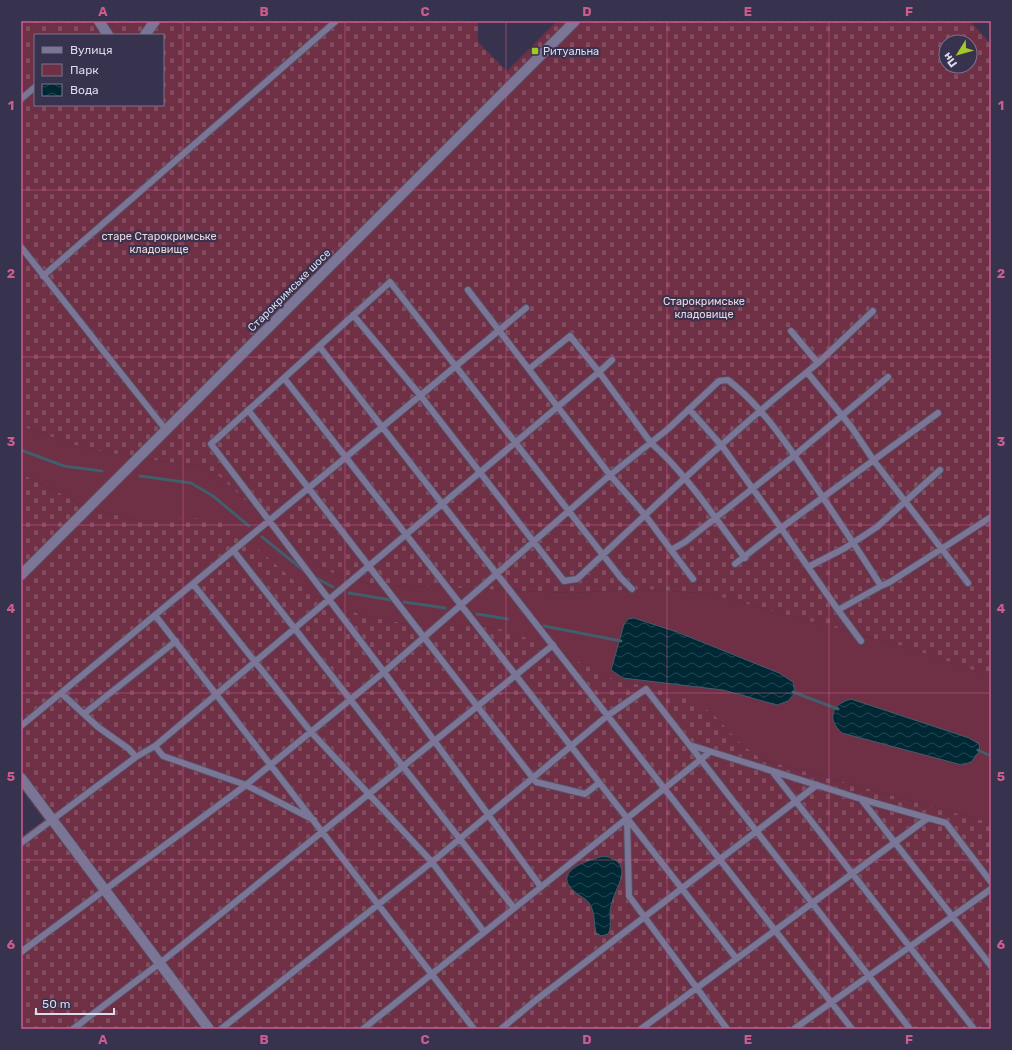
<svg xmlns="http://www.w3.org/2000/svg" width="1012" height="1050" viewBox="0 0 1012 1050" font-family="Rubik,sans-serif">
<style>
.green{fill:#6f2f45}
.cemetery{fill:url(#cemetery-stones);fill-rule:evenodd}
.water{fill:url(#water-waves);stroke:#425d6b}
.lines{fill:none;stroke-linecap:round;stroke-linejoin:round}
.stream{stroke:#425d6b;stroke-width:3}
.lane-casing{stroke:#544f66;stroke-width:8}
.street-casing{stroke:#544f66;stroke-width:12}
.secondary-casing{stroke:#544f66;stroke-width:12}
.lane{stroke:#7b7695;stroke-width:6}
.street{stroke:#7b7695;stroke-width:10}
.secondary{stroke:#7b7695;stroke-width:10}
.grid{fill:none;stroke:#cb5c8e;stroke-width:1;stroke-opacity:0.55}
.poi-dot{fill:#a2c928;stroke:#37324d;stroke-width:1.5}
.labels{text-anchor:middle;stroke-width:4;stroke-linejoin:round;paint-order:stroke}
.poi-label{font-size:11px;fill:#dddaec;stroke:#37324d;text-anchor:start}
.park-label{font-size:11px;fill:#eed4db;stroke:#37324d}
.street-label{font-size:11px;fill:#dddaec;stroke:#37324d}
.neatline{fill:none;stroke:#cb5c8e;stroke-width:1.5}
.grid-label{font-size:13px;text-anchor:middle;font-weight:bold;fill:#cb5c8e}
</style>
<defs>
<pattern id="cemetery-stones" width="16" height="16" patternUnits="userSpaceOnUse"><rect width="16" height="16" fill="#6f2f45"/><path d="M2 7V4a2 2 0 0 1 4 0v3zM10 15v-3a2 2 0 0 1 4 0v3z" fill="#834d60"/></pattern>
<pattern id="water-waves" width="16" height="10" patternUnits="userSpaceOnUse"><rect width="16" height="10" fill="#002734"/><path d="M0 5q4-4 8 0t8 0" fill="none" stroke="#254652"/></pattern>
</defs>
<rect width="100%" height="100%" fill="#37324d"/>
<path class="green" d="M 21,426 L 81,447 L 136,458 L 87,507 L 21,474 Z
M 139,458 L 201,466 L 219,476 L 291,542 L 330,572 L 369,584 L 571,593 L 646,589 L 710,594 L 906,647 L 991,676 L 991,823 L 763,760 L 742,745 L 712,713 L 655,688 L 615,680 L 506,630 L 467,625 L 417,626 L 364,616 L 316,597 L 298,584 L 165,520 L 138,521 L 90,508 Z"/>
<path class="cemetery" d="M 21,21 L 478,21 L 478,42 L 507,71 L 557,21 L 970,21 L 991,44 L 991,676 L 906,647 L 710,594 L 646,589 L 571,593 L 369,584 L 330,572 L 291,542 L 219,476 L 201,466 L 139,458 L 90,508 L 138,521 L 193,518 L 221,522 L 253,545 L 298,584 L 316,597 L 364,616 L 417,626 L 467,625 L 506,630 L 544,645 L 615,680 L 655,688 L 691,700 L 712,713 L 742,745 L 763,760 L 991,823 L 991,1029 L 21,1029 L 21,837 L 44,820 L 21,788 L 21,474 L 87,507 L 136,458 L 81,447 L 21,426 ZM 35,35 L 163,35 L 163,105 L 35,105 ZM 946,42 L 970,42 L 970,66 L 946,66 Z"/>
<path class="water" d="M 634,618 L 677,632 L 779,673 L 793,682 L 795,693 L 788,701 L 777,705 L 723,690 L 623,678 L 611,670 L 624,624 L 628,619 Z
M 851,699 L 969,738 L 979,744 L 980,751 L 971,762 L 962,765 L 842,733 C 826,719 832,704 851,699 Z
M 604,856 C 637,863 615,886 611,906 C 608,916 613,925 608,934 L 601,936 L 596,933 C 594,925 595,916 592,909 C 589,899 582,898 575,892 C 550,871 589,860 604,856 Z"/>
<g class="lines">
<path class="stream" d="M 21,450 L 64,466 L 102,471
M 140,476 L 191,483 L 213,496 L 249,526
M 262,537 L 307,573
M 314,577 L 333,587
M 349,593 L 391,600
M 404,602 L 445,608
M 477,614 L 508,619
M 544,626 L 621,641
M 793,692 L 838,709
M 978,750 L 991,756"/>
<g class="lane-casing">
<path id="lane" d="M 21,99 L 35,87
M 21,247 L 166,430
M 43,276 L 336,21
M 468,290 L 610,475 L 645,515 L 671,550
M 353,315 L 420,395 L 564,581 L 577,579 C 652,509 726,437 807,372
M 791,331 L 818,363 L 873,311
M 319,346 L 852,1029
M 612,360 L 599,372 L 651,443 C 685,472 717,521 745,558
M 818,363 L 807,372 L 852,428 L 874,461 L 968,583
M 284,378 L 736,958
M 689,409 L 722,446 L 781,528 L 735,564
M 248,410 L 536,782 L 585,794 L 599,783
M 938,413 L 781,528 L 808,567 L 845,548 L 877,527 L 940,470
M 233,550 L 514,908
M 808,567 L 838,610
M 693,579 L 671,550 L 685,542 L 795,455 L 888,377
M 193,584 L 311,732 L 432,862 L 484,932
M 155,615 L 474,1029
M 861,641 L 838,610 L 881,586 L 890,582 L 991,517
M 61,693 L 98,727 L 129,749 L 136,757
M 85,713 L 176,641
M 21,726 L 526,308
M 690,745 L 861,799 L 946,823 L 991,882
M 155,746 L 599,372 L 570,336 L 529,369
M 772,771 L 974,1029
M 861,799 L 991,966
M 627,819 L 629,896 L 727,1029
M 21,843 L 136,757 L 155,746 L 163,756 L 246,785 L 314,820
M 541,887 L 384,672 L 211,444 L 390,282 L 621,578 L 632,589
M 21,952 L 246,785 L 384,672 L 610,475 L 668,429 L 719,381 L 728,380 C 763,407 789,447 814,484 C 836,517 859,551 881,586
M 73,1029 L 160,963 L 553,645
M 221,1029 L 432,862 L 607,716 L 646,689 L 910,1029
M 363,1029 L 710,752
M 501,1029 L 536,1000 L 817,785
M 641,1029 L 928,818
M 794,1029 L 991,889"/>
</g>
<g class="street-casing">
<path id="street" d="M 99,21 L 108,35
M 145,35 L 155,21
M 21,778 L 209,1029"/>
</g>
<g class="secondary-casing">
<path id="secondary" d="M 21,575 L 575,21"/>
</g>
<use href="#lane" class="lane"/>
<use href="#street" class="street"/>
<use href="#secondary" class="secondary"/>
</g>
<path class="grid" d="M 183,21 L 183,1029M 345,21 L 345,1029M 506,21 L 506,1029M 667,21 L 667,1029M 829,21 L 829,1029M 21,190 L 991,190M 21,357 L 991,357M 21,525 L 991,525M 21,693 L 991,693M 21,860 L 991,860"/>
<rect class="poi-dot" x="531" y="47" width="8" height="8" rx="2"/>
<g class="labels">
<g class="poi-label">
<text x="543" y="55">Ритуальна</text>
</g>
<g class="park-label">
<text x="159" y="240">старе Старокримське<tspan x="159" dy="13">кладовище</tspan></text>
<text x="704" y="305">Старокримське<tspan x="704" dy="13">кладовище</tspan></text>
</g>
<g class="street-label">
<text transform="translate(289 290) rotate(-45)" y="4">Старокримське шосе</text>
</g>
</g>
<rect width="1012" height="1050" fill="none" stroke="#37324d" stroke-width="44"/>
<rect x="34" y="34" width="130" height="72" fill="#37324d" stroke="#79758d"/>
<rect x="42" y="47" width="20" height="6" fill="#7b7695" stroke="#79758d"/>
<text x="70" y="54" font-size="12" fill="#dddaec">Вулиця</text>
<rect x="42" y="64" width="20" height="12" fill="#6f2f45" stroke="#79758d"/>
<text x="70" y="74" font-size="12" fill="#dddaec">Парк</text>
<rect x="42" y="84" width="20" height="12" fill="url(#water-waves)" stroke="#79758d"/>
<text x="70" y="94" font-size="12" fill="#dddaec">Вода</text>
<g transform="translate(958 54) rotate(233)"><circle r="19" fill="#37324d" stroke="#79758d"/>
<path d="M0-3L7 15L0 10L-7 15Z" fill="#a2c928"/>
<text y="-6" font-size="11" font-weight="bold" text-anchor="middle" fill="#dddaec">Пн</text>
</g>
<path d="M36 1008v6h78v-6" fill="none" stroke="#dddaec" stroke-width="2"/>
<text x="42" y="1008" font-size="12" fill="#dddaec" stroke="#37324d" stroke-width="3" paint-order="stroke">50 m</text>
<rect x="22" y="22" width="968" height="1006" class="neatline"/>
<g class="grid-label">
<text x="103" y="16">A</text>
<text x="264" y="16">B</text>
<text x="425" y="16">C</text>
<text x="587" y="16">D</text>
<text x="748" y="16">E</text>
<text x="909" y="16">F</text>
<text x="11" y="110">1</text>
<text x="1001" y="110">1</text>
<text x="11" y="278">2</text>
<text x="1001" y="278">2</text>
<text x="11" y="446">3</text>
<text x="1001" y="446">3</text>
<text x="11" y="613">4</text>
<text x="1001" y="613">4</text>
<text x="11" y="781">5</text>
<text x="1001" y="781">5</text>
<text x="11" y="949">6</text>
<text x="1001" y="949">6</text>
<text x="103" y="1044">A</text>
<text x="264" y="1044">B</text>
<text x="425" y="1044">C</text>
<text x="587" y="1044">D</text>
<text x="748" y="1044">E</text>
<text x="909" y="1044">F</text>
</g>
</svg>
